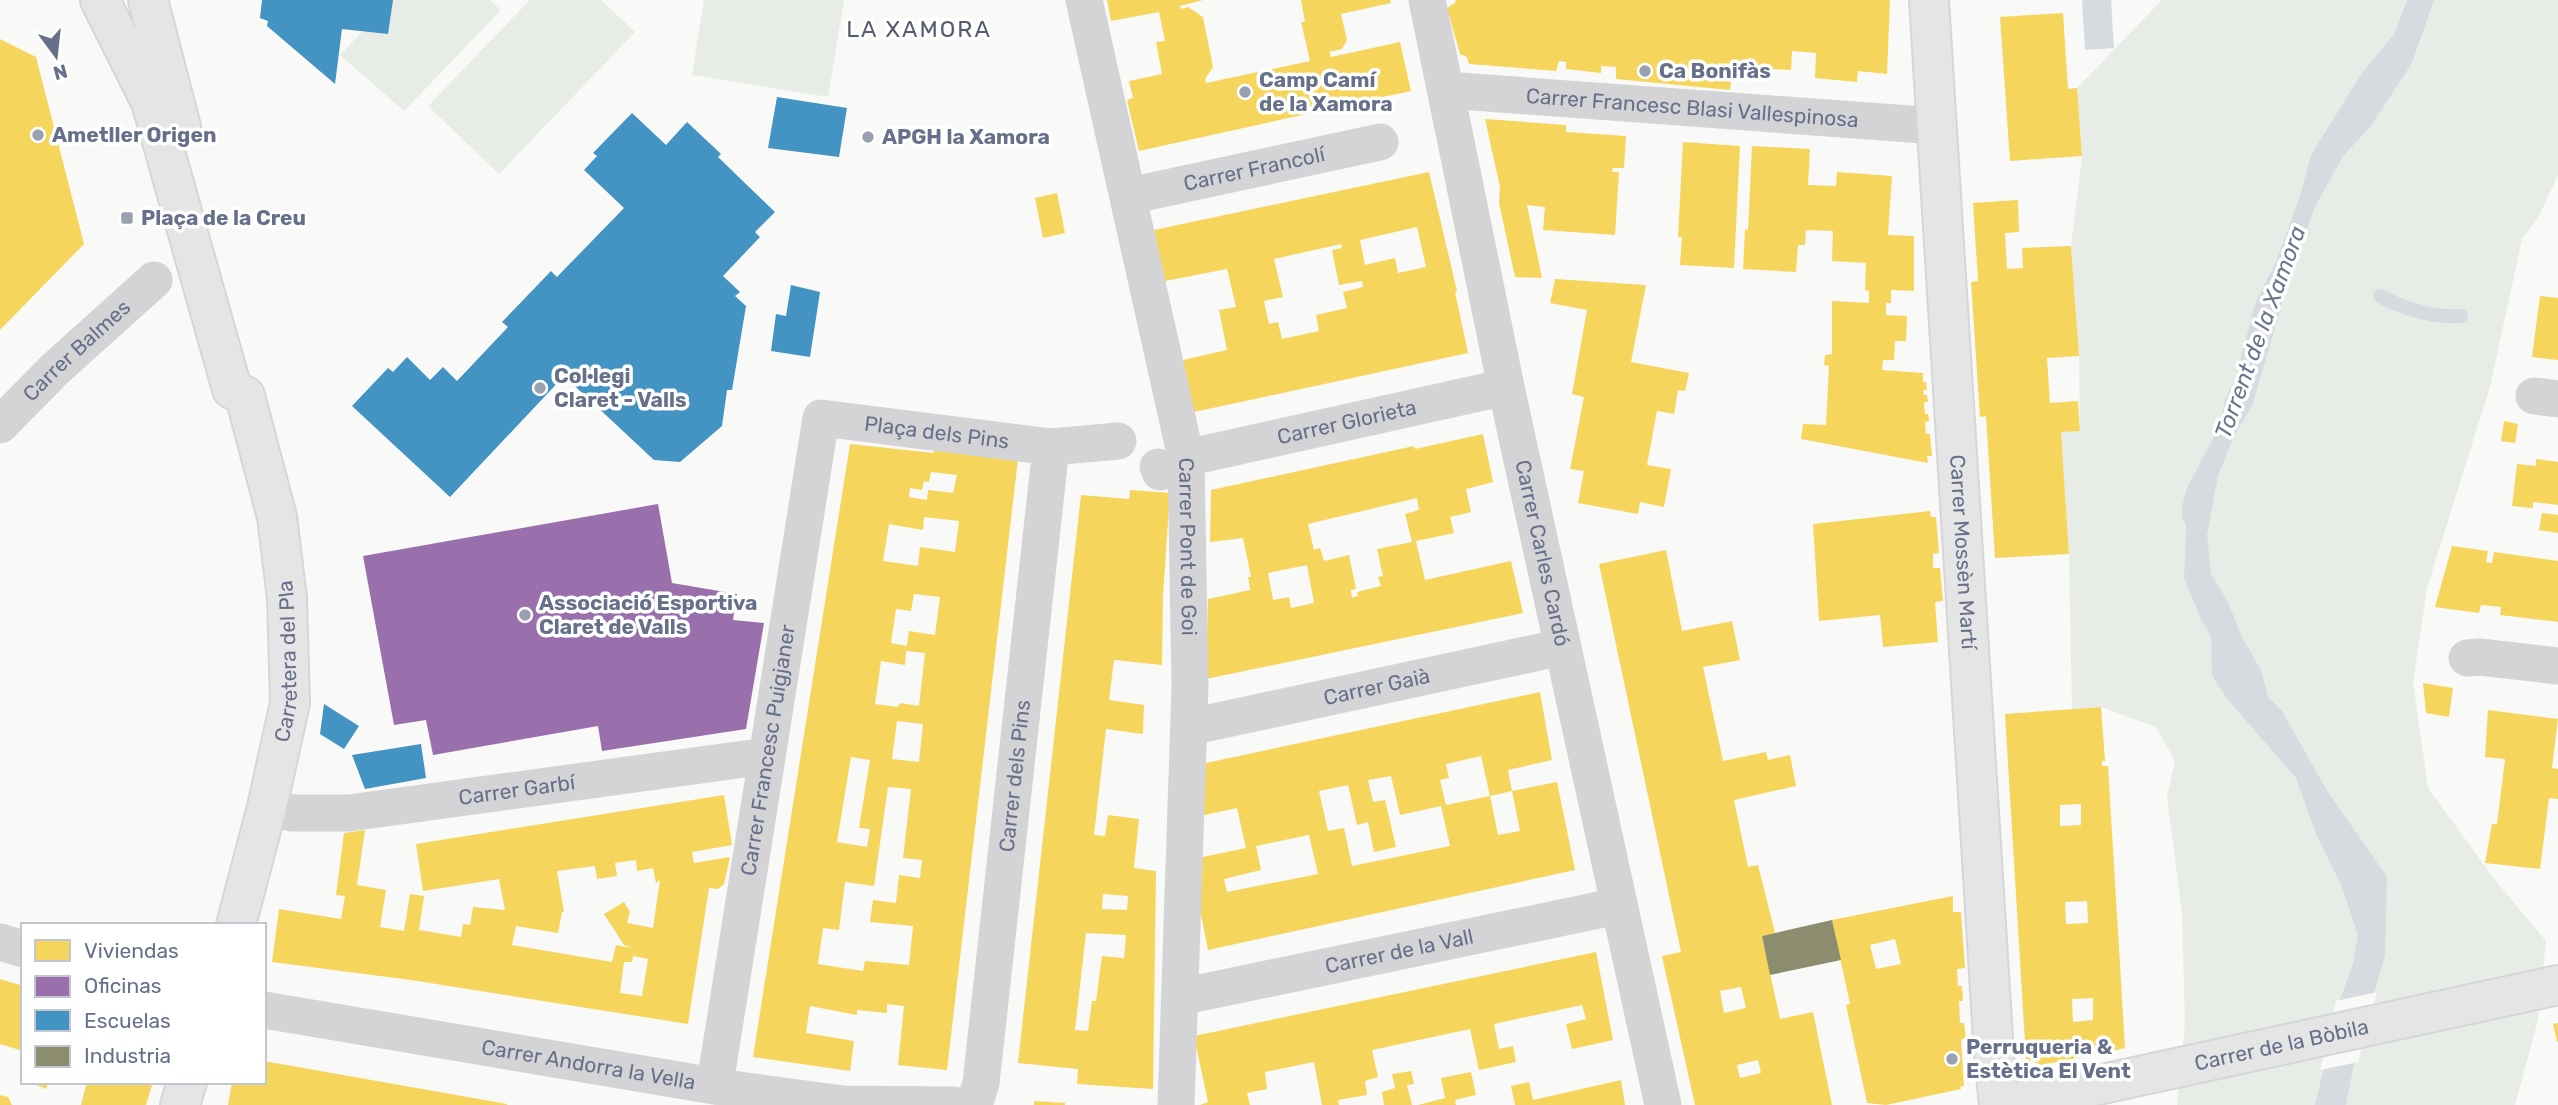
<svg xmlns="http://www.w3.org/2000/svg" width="2558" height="1105" viewBox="0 0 2558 1105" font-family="Rubik,sans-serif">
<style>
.green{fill:#e7ece6}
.water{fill:#d7dbe0}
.pier{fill:#f9f9f8}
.homes{fill:#f6d55c;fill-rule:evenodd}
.offices{fill:#9970ab}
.schools{fill:#4393c3}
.industry{fill:#8c8c6e}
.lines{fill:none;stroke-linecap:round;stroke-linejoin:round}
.stream{stroke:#d7dbe0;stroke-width:14}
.secondary-casing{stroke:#d5d6d8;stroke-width:42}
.street{stroke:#d4d4d6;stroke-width:37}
.secondary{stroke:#e5e5e6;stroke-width:38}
.poi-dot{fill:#99a0b0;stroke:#fff;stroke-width:2.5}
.labels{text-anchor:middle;stroke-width:7;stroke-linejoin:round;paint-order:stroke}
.poi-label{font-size:21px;font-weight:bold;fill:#66708a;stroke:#fff;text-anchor:start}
.street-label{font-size:21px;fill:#66708a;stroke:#fff}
.neighbourhood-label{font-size:23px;letter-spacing:2px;fill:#555c6f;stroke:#fff}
.water-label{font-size:23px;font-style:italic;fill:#68778c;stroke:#fff}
</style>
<rect width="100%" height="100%" fill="#f9f9f8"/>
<path class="green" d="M 393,0 L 490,0 L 501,10 L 404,111 L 340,55 Z
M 530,0 L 601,0 L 635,32 L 499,174 L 428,106 Z
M 704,0 L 844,0 L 828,97 L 692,75 Z
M 2162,0 L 2558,0 L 2558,175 L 2538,218 L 2522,239 L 2490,387 L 2427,588 L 2413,682 L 2428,788 L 2495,880 L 2546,941 L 2538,1020 L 2515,1105 L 2177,1105 L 2185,1023 L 2182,913 L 2167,797 L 2175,761 L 2156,727 L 2101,707 L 2072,709 L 2069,554 L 2061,432 L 2080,430 L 2079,356 L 2071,246 L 2082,156 L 2077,88 Z"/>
<path class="water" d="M 2082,0 L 2111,0 L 2114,48 L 2085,50 Z
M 2407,0 L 2434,0 L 2412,63 L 2370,127 L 2343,156 L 2315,207 L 2292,270 L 2252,406 L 2233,438 L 2218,476 L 2207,535 L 2211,574 L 2227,600 L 2242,637 L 2261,670 L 2268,697 L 2282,711 L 2326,789 L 2387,877 L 2385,955 L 2353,1068 L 2346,1105 L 2315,1105 L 2341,997 L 2353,963 L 2358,935 L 2342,887 L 2316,834 L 2296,778 L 2229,701 L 2212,676 L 2211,636 L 2201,619 L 2184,578 L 2186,535 L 2186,525 L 2182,518 L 2182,507 L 2187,488 L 2218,429 L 2226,397 L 2235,381 L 2255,304 L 2278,257 L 2301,193 L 2311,155 L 2362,73 L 2395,33 Z"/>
<path class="pier" d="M 2377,992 L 2358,1062 L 2320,1070 L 2336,1001 Z"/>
<path class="homes" d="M 1107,0 L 1203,0 L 1180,6 L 1181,9 L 1188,7 L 1203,17 L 1213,67 L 1205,79 L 1206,83 L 1310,61 L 1301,22 L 1305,22 L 1301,0 L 1390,0 L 1391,3 L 1341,14 L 1347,40 L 1342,49 L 1329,52 L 1331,57 L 1400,42 L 1411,91 L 1139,151 L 1127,100 L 1133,98 L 1129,81 L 1162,74 L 1156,42 L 1165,41 L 1159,12 L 1111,21 Z
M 1455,0 L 1890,0 L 1887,74 L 1858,71 L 1857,82 L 1815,78 L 1816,53 L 1792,51 L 1791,70 L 1753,68 L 1753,75 L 1732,73 L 1730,90 L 1616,79 L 1616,67 L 1601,66 L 1601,73 L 1566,69 L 1566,62 L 1559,61 L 1556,71 L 1469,64 L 1467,57 L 1460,54 L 1447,8 L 1456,2 Z
M 2063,13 L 2068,89 L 2077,88 L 2082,156 L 2010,161 L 2000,17 Z
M 0,39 L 36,57 L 84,244 L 0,330 Z
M 1485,119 L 1566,125 L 1566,132 L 1626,136 L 1624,168 L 1613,168 L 1612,172 L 1619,172 L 1615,235 L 1543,230 L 1545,207 L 1527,205 L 1542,278 L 1515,277 L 1499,203 L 1500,187 Z
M 1683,142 L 1740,146 L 1734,268 L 1680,265 L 1682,237 L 1678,237 Z
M 1752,146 L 1810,149 L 1808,185 L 1836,186 L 1837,172 L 1892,176 L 1888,235 L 1914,236 L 1914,291 L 1891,290 L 1891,303 L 1886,303 L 1886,315 L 1907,316 L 1906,341 L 1895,341 L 1894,360 L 1883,360 L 1882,370 L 1923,373 L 1923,382 L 1926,382 L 1927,390 L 1923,390 L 1924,395 L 1927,395 L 1928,402 L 1924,402 L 1925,414 L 1928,414 L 1929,421 L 1925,422 L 1926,434 L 1930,434 L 1932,456 L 1927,456 L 1928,463 L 1801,439 L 1803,424 L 1826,425 L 1829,366 L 1824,365 L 1825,355 L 1832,354 L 1832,301 L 1869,303 L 1869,291 L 1865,290 L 1866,263 L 1832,261 L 1833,231 L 1806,230 L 1805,245 L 1798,245 L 1796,272 L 1743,269 L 1745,229 L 1748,230 Z
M 1429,172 L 1457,291 L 1455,292 L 1468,353 L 1194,412 L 1183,360 L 1227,350 L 1219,310 L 1236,307 L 1227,269 L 1165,281 L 1154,230 ZM 1417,227 L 1426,267 L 1398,273 L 1395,258 L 1365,265 L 1360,240 ZM 1341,244 L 1342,248 L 1332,250 L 1339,285 L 1362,281 L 1363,287 L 1343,292 L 1347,308 L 1316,315 L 1319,331 L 1282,339 L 1278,322 L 1269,324 L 1264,301 L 1283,297 L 1274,259 Z
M 1057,193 L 1065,233 L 1043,238 L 1035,198 Z
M 2018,200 L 2019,232 L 2005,233 L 2007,269 L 2023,268 L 2022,248 L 2071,246 L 2079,356 L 2047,358 L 2050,403 L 2078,401 L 2080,431 L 2061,432 L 2069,554 L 1995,558 L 1986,416 L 1980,417 L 1971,282 L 1978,281 L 1973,203 Z
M 1555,279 L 1646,285 L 1631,362 L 1689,373 L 1685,391 L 1678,390 L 1674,414 L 1657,411 L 1647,465 L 1671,469 L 1664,507 L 1640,502 L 1638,514 L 1578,503 L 1584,471 L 1570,469 L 1584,397 L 1572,394 L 1587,310 L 1550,303 Z
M 2540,296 L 2558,298 L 2558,360 L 2532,357 Z
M 2504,421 L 2518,424 L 2515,443 L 2501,441 Z
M 1483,434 L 1493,482 L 1466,489 L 1471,512 L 1450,517 L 1454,533 L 1416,541 L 1425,580 L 1511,561 L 1523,613 L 1206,679 L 1208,599 L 1250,590 L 1248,577 L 1251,577 L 1243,538 L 1210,542 L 1211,490 L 1414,446 L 1415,449 ZM 1417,498 L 1419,510 L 1405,514 L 1412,542 L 1377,549 L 1383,576 L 1378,577 L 1381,586 L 1357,592 L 1358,596 L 1352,598 L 1351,590 L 1356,589 L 1349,555 L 1324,561 L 1320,548 L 1314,550 L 1308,524 ZM 1307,565 L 1314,603 L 1291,608 L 1289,597 L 1273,600 L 1268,573 Z
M 850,444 L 934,453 L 934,449 L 1018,459 L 947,1070 L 898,1065 L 904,1006 L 887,1004 L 887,1013 L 857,1010 L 857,1015 L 810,1006 L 806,1033 L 854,1041 L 850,1071 L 753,1057 ZM 931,472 L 957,475 L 953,493 L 928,490 L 927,500 L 909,497 L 910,488 L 922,490 L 924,481 L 929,482 ZM 924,517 L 959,521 L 955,552 L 920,547 L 918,566 L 883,561 L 889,524 L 923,530 ZM 914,594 L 940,597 L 935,635 L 909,631 L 907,646 L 891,643 L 896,609 L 911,611 ZM 906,651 L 925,653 L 919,706 L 900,703 L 898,707 L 875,704 L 881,661 L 905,665 ZM 897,721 L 923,724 L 919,762 L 892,759 ZM 851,757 L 870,760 L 859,828 L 870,829 L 867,847 L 837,842 ZM 888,787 L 911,789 L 903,858 L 922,860 L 920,878 L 899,875 L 896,903 L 873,900 L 870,922 L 913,926 L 909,965 L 865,961 L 863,971 L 818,964 L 823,928 L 839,930 L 845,882 L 874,886 Z
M 2536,459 L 2558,462 L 2558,505 L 2533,502 L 2533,508 L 2512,506 L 2517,464 L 2536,466 Z
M 1130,490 L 1170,493 L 1163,596 L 1162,665 L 1114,660 L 1109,700 L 1144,705 L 1143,734 L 1106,729 L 1094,835 L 1105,836 L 1108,815 L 1139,819 L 1134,868 L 1156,871 L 1153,1089 L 1077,1084 L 1078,1069 L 1018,1063 L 1081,495 L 1129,499 ZM 1103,894 L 1128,896 L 1127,910 L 1102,909 ZM 1086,933 L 1126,935 L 1124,958 L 1102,956 L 1096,1001 L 1092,1001 L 1088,1031 L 1075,1030 Z
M 1930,511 L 1931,517 L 1936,517 L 1939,553 L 1933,554 L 1933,568 L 1940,568 L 1943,601 L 1935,602 L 1938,642 L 1883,647 L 1880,615 L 1819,621 L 1813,524 Z
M 2542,513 L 2558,515 L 2558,533 L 2539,530 Z
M 2452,546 L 2488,551 L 2486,562 L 2492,563 L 2494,552 L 2558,561 L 2558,622 L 2500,615 L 2501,607 L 2481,605 L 2479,613 L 2435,607 Z
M 1666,550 L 1682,631 L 1732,621 L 1740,660 L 1703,667 L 1723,761 L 1766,752 L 1768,760 L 1790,755 L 1796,786 L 1734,800 L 1748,867 L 1758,865 L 1775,933 L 1762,936 L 1780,1019 L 1813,1012 L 1832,1105 L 1695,1105 L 1662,956 L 1681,952 L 1599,564 ZM 1741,987 L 1746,1008 L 1724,1013 L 1720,991 ZM 1758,1060 L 1761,1073 L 1740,1078 L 1737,1065 Z
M 2423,683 L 2453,688 L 2449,717 L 2426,713 Z
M 1540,692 L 1552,760 L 1508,770 L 1512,791 L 1490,796 L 1481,756 L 1446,764 L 1449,778 L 1440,780 L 1446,805 L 1490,796 L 1498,835 L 1520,831 L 1512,791 L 1557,782 L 1575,870 L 1208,950 L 1198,899 L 1198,858 L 1246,848 L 1237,808 L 1200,816 L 1201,764 ZM 1391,776 L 1400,815 L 1441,806 L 1450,846 L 1352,866 L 1344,828 L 1328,831 L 1319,791 L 1348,785 L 1357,825 L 1368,822 L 1374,852 L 1396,847 L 1385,800 L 1373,802 L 1368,780 ZM 1309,835 L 1318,874 L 1227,892 L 1224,879 L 1261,870 L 1256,846 Z
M 2101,707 L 2105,761 L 2102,761 L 2102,766 L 2108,766 L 2125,1048 L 2042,1065 L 2026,1059 L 2005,714 ZM 2081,804 L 2081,825 L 2060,826 L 2060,805 ZM 2087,901 L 2088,923 L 2066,924 L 2065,902 ZM 2093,998 L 2093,1020 L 2073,1022 L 2072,999 Z
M 2488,710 L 2558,719 L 2552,768 L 2558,769 L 2558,799 L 2549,798 L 2540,869 L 2485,863 L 2492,824 L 2497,824 L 2505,759 L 2485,757 Z
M 724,795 L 732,845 L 692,852 L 694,863 L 730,857 L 724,884 L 718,889 L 709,888 L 688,1024 L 411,980 L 272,962 L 279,909 L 341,919 L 345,896 L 336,895 L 344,833 L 365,830 L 357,885 L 386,890 L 380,927 L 404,931 L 410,894 L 424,896 L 419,930 L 461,937 L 463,924 L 470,925 L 473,907 L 505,910 L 499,879 L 423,891 L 416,844 ZM 636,860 L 637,871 L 653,868 L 656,883 L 660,880 L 653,928 L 627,923 L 630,912 L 624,902 L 604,914 L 624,945 L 633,948 L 616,945 L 612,962 L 512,945 L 516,926 L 558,933 L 562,912 L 564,912 L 557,871 L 595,866 L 597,879 L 617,876 L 615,863 ZM 633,956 L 648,959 L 642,996 L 620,993 L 624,962 L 632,962 Z
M 1953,896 L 1953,912 L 1961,912 L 1965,968 L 1957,969 L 1958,986 L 1962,986 L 1963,1001 L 1959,1001 L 1960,1023 L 1964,1023 L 1966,1039 L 1961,1039 L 1964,1086 L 1960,1087 L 1961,1089 L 1886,1105 L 1867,1103 L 1846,1005 L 1850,1004 L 1832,920 ZM 1895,939 L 1901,964 L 1876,969 L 1870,945 Z
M 1596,952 L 1613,1040 L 1572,1049 L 1566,1024 L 1586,1019 L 1582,1005 L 1494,1024 L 1499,1049 L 1513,1046 L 1516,1062 L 1479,1070 L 1470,1029 L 1372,1050 L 1378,1077 L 1365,1081 L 1367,1095 L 1338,1100 L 1339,1105 L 1322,1105 L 1314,1062 L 1265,1072 L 1267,1089 L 1247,1093 L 1250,1105 L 1200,1105 L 1208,1102 L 1194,1036 Z
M 0,979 L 23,986 L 23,1051 L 0,1044 Z
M 2558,1023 L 2558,1042 L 2557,1042 L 2553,1024 Z
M 264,1061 L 507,1104 L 507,1105 L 228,1105 L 232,1082 L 264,1082 Z
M 1411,1071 L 1414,1084 L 1407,1085 L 1412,1105 L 1384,1105 L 1382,1092 L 1395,1088 L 1392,1074 Z
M 1471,1072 L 1476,1095 L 1455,1100 L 1456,1105 L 1418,1105 L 1445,1098 L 1441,1078 Z
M 1621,1080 L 1625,1105 L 1515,1105 L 1511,1086 L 1529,1082 L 1533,1100 Z
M 29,1082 L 49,1082 L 46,1089 Z
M 87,1082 L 153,1082 L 146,1105 L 81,1105 Z
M 0,1095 L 8,1097 L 12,1105 L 0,1105 Z
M 1034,1101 L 1065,1103 L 1065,1105 L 1034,1105 Z"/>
<path class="offices" d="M 658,504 L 672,583 L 737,594 L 733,620 L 764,623 L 746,729 L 602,751 L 598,726 L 433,755 L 426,720 L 394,725 L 363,556 Z"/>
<path class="schools" d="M 262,0 L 393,0 L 388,34 L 342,29 L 335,84 L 267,26 L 268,21 L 260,18 Z
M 777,97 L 847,108 L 839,157 L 768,148 Z
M 632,113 L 666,145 L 687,122 L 721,154 L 718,157 L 775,212 L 755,232 L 760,237 L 723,276 L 740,292 L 735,296 L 746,306 L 732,390 L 727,390 L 722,426 L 680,462 L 654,460 L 564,376 L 450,497 L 352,406 L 388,368 L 393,372 L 407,357 L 430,380 L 443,367 L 457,381 L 508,327 L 502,322 L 551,271 L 557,277 L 624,208 L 584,170 L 597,156 L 593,153 Z
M 791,285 L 820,292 L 810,357 L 771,351 L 776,314 L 786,316 Z
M 324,704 L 359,726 L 344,749 L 320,734 Z
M 421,744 L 426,778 L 365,789 L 352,755 Z"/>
<path class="industry" d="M 1832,920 L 1841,960 L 1770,975 L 1762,936 Z"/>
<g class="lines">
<path class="stream" d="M 2380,296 C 2404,309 2434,318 2461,316"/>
<g class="secondary-casing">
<g id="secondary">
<path d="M 100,0 L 151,102 L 232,389 L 245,396"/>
<path d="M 148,0 L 181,127"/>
<path id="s13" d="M 1929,0 L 1994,1055 L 1999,1105"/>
<path id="s14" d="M 236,925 L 267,807 L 290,703 L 287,598 L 277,517 L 245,396"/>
<path d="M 180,1105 L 187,1082"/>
<path id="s15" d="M 2006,1105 L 2558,985"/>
</g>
</g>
<g class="street">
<path id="s1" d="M 1084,0 L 1186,458 L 1190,687 L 1176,1105"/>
<path id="s2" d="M 1427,0 L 1506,387 L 1663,1105"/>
<path id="s3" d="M 1446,90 L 1937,126"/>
<path id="s4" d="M 1129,196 L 1380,142"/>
<path d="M 2534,396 L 2558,399"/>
<path id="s5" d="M 0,425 L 54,370 L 154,280"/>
<path id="s6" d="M 1158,467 L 1160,472 L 1172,468 L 1186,458 L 1506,387"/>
<path d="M 2467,658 L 2480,657 L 2558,666"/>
<path id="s7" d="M 1190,727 L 1563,647"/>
<path id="s8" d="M 267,807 L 292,813 L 349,813 L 767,756"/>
<path d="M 0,942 L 23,949"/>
<path id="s9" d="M 1180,997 L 1618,906"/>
<path id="s10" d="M 264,1010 L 732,1089 L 843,1104 L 955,1105"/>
<path id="s11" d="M 715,1084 L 821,418 L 1051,447 L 1118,441"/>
<path id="s12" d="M 974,1105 L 981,1083 L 1051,447"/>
</g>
<use href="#secondary" class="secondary"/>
</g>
<g class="poi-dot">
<circle cx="1645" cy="71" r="7"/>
<circle cx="1245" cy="92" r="7"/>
<circle cx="38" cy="135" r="7"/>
<circle cx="868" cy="137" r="7"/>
<rect x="120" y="211" width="14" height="14" rx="3.5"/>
<circle cx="540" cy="388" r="7"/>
<circle cx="525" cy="615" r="7"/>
<circle cx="1952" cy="1059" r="7"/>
</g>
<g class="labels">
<g class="poi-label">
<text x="1659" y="78">Ca Bonifàs</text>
<text x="1259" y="87">Camp Camí<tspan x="1259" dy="24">de la Xamora</tspan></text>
<text x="52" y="142">Ametller Origen</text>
<text x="882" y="144">APGH la Xamora</text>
<text x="141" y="225">Plaça de la Creu</text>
<text x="554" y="383">Col·legi<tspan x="554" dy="24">Claret - Valls</tspan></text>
<text x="539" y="610">Associació Esportiva<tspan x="539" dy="24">Claret de Valls</tspan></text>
<text x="1966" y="1054">Perruqueria &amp;<tspan x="1966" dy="24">Estètica El Vent</tspan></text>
</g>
<g class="street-label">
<text dy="7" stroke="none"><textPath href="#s3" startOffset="247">Carrer Francesc Blasi Vallespinosa</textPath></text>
<text dy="7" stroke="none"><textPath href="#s4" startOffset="128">Carrer Francolí</textPath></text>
<text dy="7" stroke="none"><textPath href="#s5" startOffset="107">Carrer Balmes</textPath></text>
<text dy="7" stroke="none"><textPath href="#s6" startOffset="200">Carrer Glorieta</textPath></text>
<text dy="7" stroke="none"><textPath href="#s11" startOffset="791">Plaça dels Pins</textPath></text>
<text dy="7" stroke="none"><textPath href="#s1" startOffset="558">Carrer Pont de Goi</textPath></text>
<text dy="7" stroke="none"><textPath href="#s2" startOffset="565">Carrer Carles Cardó</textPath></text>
<text dy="7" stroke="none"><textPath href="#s13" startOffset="553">Carrer Mossèn Martí</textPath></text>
<text dy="7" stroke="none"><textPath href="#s14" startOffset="270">Carretera del Pla</textPath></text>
<text dy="7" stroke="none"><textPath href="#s7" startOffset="191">Carrer Gaià</textPath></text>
<text dy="7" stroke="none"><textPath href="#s11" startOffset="338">Carrer Francesc Puigjaner</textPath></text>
<text dy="7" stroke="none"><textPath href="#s12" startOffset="332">Carrer dels Pins</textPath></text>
<text dy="7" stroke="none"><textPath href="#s8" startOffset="252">Carrer Garbí</textPath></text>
<text dy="7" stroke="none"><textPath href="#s9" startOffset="224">Carrer de la Vall</textPath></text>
<text dy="7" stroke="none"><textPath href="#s15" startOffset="282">Carrer de la Bòbila</textPath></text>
<text dy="7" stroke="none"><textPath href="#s10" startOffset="329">Carrer Andorra la Vella</textPath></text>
</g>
<g class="neighbourhood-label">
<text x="919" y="37">LA XAMORA</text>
</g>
<g class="water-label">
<text transform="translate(2260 332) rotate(-70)" y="8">Torrent de la Xamora</text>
</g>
</g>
<rect x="21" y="923" width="245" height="161" fill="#ffffff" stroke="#c2c6d0" stroke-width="2"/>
<rect x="35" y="940" width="35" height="21" fill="#f6d55c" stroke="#c2c6d0" stroke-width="2"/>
<text x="84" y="958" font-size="21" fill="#66708a">Viviendas</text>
<rect x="35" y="976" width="35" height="21" fill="#9970ab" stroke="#c2c6d0" stroke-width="2"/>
<text x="84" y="993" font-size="21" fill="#66708a">Oficinas</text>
<rect x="35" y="1010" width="35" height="21" fill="#4393c3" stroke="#c2c6d0" stroke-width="2"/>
<text x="84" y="1028" font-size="21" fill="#66708a">Escuelas</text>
<rect x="35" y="1046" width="35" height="21" fill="#8c8c6e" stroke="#c2c6d0" stroke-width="2"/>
<text x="84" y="1063" font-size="21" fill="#66708a">Industria</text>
<g transform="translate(56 56) rotate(165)" stroke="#ffffff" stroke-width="5" paint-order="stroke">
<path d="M0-5L12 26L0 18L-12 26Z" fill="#66708a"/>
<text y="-10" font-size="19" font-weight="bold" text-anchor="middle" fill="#66708a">N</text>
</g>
</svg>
